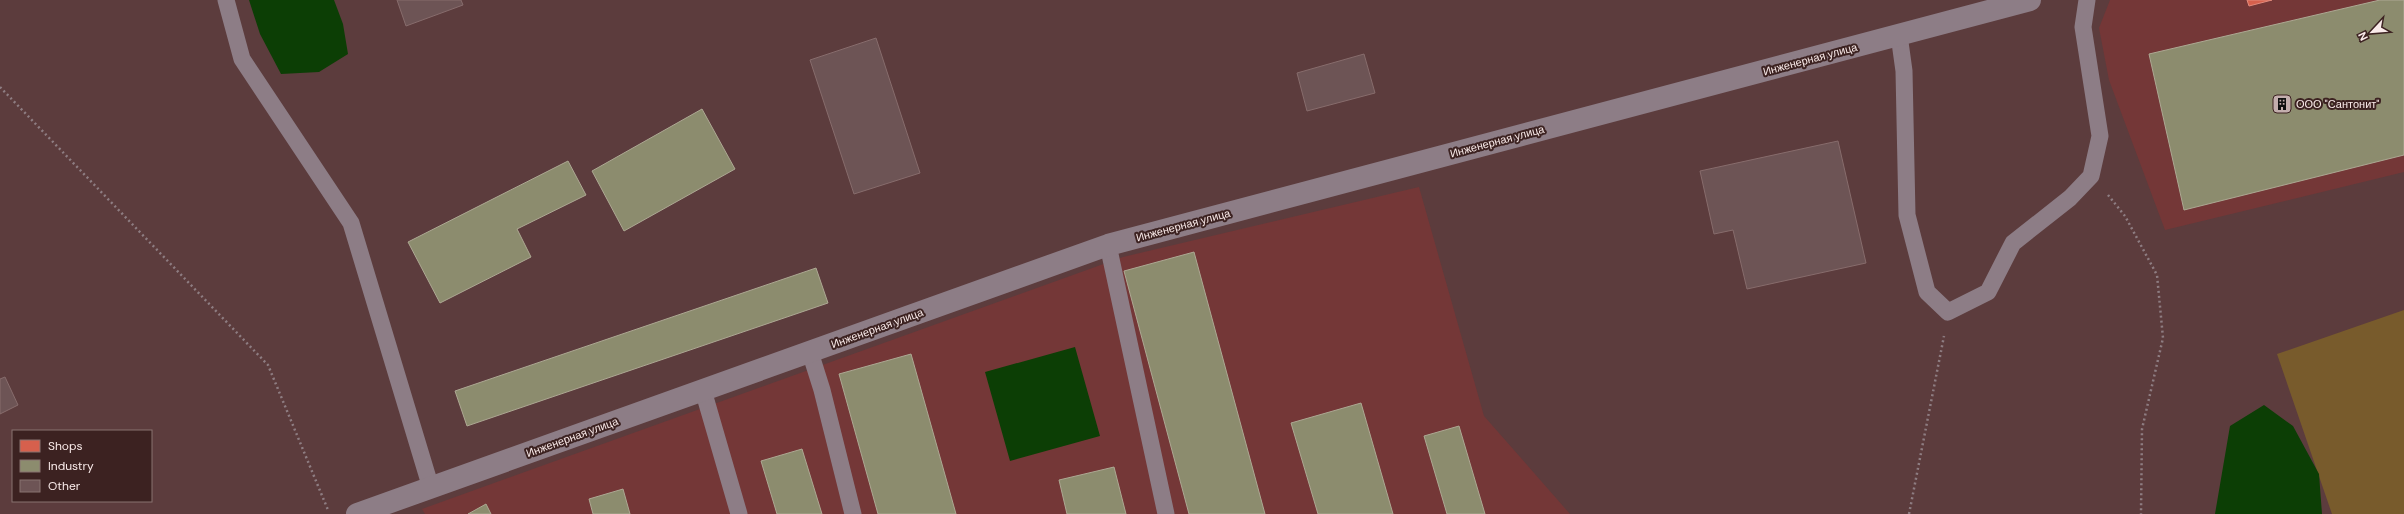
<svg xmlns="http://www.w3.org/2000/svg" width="2404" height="514" viewBox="0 0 2404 514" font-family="'DM Sans',sans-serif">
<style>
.built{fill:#743737}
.green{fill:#785b2c}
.water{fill:#0c3e05}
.shops{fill:#d6604d;stroke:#e18a7c}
.industry{fill:#8c8c6e;stroke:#ada893}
.building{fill:#6d5455;stroke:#876c6c}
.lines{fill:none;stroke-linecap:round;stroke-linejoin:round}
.path{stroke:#8e7d82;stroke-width:2.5;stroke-dasharray:2 3;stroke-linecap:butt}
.service{stroke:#8d7d86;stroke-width:17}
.minor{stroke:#8d7d86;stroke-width:22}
.labels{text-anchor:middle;stroke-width:4;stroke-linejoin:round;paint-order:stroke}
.street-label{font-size:11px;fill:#faebea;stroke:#3c2221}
.poi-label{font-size:11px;fill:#faebea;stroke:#3c2221;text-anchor:start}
</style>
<rect width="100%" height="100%" fill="#5c3c3d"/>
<path class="built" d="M 2110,0 L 2404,0 L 2404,172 L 2165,230 L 2109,80 L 2099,28 Z
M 1419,187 L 1484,416 L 1570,514 L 425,514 L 422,509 L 1123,257 Z"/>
<path class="green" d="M 2404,310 L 2404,514 L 2332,514 L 2277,354 Z"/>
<path class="water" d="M 249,0 L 334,0 L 343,24 L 348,54 L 319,72 L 281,74 L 260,34 Z
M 1075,347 L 1100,436 L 1010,461 L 985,372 Z
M 2264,405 L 2293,426 L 2319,474 L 2322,514 L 2215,514 L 2230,426 Z"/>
<path class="shops" d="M 2247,0 L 2272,0 L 2249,6 Z"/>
<path class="industry" d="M 2380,0 L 2404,0 L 2404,155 L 2184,210 L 2149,54 Z
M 702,109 L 735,169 L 624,231 L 592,171 Z
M 568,161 L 586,195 L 517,229 L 531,257 L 440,303 L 408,242 Z
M 1194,252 L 1265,514 L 1189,514 L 1124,271 Z
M 816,268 L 828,303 L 467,426 L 455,391 Z
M 911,354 L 956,514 L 878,514 L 839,374 Z
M 1361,403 L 1393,514 L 1318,514 L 1291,423 Z
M 1459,426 L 1485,514 L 1447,514 L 1424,436 Z
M 802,449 L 822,514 L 777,514 L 761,461 Z
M 1114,467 L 1126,514 L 1067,514 L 1059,480 Z
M 623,489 L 630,514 L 593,514 L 589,499 Z
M 486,504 L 491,514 L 468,514 Z"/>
<path class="building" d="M 397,0 L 461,0 L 463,5 L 406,26 Z
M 876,38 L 920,173 L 854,194 L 810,60 Z
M 1364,54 L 1375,93 L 1307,111 L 1297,73 Z
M 1838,141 L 1866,263 L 1747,289 L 1733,230 L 1714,234 L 1700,171 Z
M 5,377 L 18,405 L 0,414 L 0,379 Z"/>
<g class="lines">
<path class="path" d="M 0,87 L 268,365 L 328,510
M 2108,195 L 2125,216 L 2157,275 L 2163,338 L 2142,429 L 2141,514
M 1909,514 L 1944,336"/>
<path class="service" d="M 226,0 L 242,59 L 351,223 L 431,488
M 1899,35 L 1904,71 L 1907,215 L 1927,292 L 1948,312 L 1988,292 L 2013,243 L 2070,198 L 2091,176 L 2100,136 L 2083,27 L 2087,0
M 1108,245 L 1166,514
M 810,352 L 822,390 L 853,514
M 703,390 L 739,514"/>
<path class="minor" d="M 357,514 L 1108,245 L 2030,0"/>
</g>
<defs>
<g id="building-square" transform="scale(1)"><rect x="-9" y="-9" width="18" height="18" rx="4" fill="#c3aead" stroke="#3c2221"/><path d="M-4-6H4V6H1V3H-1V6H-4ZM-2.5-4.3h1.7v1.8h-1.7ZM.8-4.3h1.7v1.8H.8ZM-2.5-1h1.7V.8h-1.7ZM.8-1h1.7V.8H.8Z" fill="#111"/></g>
</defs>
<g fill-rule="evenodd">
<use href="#building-square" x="2282" y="104"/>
</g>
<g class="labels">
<g class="street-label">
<text transform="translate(1810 59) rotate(-15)" y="4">Инженерная улица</text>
<text transform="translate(1497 141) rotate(-15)" y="4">Инженерная улица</text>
<text transform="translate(1183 225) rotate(-15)" y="4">Инженерная улица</text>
<text transform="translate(877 328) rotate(-20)" y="4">Инженерная улица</text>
<text transform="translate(572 437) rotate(-20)" y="4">Инженерная улица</text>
</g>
<g class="poi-label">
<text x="2296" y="108">ООО "Сантонит"</text>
</g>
</g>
<rect x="12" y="430" width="140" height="72" fill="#3c2221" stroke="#887271"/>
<rect x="20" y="440" width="20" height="12" fill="#d6604d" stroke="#887271"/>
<text x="48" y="450" font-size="12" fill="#faebea">Shops</text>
<rect x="20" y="460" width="20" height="12" fill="#8c8c6e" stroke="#887271"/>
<text x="48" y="470" font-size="12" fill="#faebea">Industry</text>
<rect x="20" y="480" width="20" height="12" fill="#6d5455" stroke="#887271"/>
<text x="48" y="490" font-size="12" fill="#faebea">Other</text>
<g transform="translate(2372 32) rotate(244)" stroke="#3c2221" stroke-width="3" paint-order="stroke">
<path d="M0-3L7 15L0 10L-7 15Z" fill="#faebea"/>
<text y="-6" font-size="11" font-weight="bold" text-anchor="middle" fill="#faebea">N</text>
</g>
</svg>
